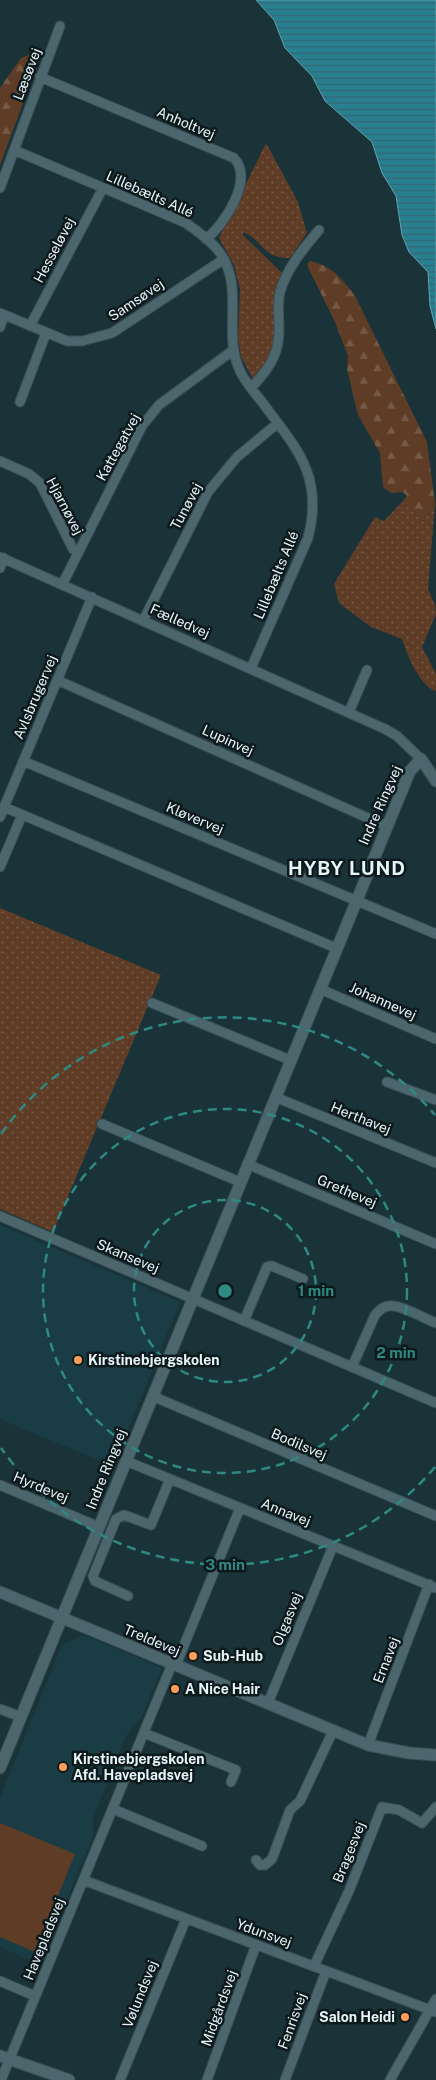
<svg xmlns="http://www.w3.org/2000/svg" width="436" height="2080" viewBox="0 0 436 2080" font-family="'Public Sans',sans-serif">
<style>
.built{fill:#1a3d45}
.green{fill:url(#green-dots)}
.forest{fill:url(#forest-firs)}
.pitch{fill:#5e3c25}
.water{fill:url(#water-rules);stroke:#61a2b0}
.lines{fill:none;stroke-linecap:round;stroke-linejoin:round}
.minor-casing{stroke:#394f54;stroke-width:11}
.tertiary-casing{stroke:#394f54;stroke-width:13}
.minor{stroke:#4b666c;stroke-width:9}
.tertiary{stroke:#4b666c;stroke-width:11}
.ring{fill:none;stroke:#2f8983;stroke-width:2.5;stroke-dasharray:9 6}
.poi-dot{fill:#fe9c58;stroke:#0e191c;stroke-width:2}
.labels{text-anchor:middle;stroke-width:5;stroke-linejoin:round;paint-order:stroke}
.street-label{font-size:14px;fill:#e6f5f9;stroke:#0e191c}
.poi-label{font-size:14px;font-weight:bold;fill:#e6f5f9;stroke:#0e191c;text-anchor:start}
.district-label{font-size:19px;font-weight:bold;letter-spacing:1px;fill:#e6f5f9;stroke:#0e191c}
.centre{fill:#2f8983;stroke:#0e191c;stroke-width:2.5}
.ring-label{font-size:15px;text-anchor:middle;font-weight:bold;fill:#2f8983;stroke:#0e191c;stroke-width:5;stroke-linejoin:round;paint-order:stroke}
</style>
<defs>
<pattern id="green-dots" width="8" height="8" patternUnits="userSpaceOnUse" patternTransform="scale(1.25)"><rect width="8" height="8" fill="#5e3c25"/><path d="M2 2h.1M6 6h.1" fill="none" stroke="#755945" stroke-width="1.8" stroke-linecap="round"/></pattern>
<pattern id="forest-firs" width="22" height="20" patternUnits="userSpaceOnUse" patternTransform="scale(1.25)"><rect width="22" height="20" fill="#5e3c25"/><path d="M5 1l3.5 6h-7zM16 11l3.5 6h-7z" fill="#755945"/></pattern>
<pattern id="water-rules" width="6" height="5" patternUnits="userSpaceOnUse" patternTransform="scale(1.25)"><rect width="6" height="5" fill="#287f90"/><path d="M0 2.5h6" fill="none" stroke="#356771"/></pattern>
</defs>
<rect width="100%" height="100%" fill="#1a3339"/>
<path class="built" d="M 0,1225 L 180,1302 L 113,1466 L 0,1419 Z
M 84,1635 L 162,1668 L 140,1720 L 126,1736 L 93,1818 L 93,1836 L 43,1958 L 34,1954 L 31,1960 L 0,1947 L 0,1798 L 62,1645 Z"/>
<path class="green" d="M 266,143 L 298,202 L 307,233 L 290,258 C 261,258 264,241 243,232 L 243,235 L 283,274 L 275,343 L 269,359 L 253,379 L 241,357 L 238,337 L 240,289 L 234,265 L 219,238 Z
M 402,502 L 423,521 L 435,503 L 428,589 L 435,605 L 436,614 L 422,647 L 436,674 L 436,691 C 420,687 407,654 402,639 L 371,627 L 339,603 L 334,584 L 375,517 L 384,521 Z
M 0,908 L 161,975 L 53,1232 L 0,1209 Z"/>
<path class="forest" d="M 43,49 L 0,165 L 0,88 L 21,58 Z
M 310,261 C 331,265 341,278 354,294 L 427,442 L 435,503 L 423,521 L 402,502 L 407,496 L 403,492 L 391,493 L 383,487 L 380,453 L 358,415 L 347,369 L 348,356 L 335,322 L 307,265 Z"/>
<path class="pitch" d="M 0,1823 L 75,1854 L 35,1952 L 0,1937 Z"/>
<path class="water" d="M 256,0 L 436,0 L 436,329 L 430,306 L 428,272 L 409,252 L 402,235 L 396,196 L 382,173 L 372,142 L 325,101 L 312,76 L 285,48 L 274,20 Z"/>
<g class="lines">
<g class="minor-casing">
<path id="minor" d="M 40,77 L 234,158 C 254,179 225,224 206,239
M 14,150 L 186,223 C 198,232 212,241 220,253 C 245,288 222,333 240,371 C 245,382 254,392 262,402 C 297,449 324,476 308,538 L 251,668
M 0,188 L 60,26
M 0,313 L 67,341 L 82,341 L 112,333 L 224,259
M 30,326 L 103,188
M 0,327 L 4,315
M 251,388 C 263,375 276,360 278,342 C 281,325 276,308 280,292 C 287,268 303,249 319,230
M 20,402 L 46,333
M 0,461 L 29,474 L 40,483 L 73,549 L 79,552
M 0,557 L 385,729 L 397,736 L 421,759
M 0,568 L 4,558
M 62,585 L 142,426 L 159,405 L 232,351
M 143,621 L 208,492 L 237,457 L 278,423
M 57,680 L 386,826
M 349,712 L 367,670
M 23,761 L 436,934
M 4,807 L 336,948
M 0,817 L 92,597
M 0,867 L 22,815
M 320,989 L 436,1039
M 152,1003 L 290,1060
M 387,1082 L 436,1100
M 275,1097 L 436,1163
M 102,1124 L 240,1182
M 247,1164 L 436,1244
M 0,1216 L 436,1403
M 244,1321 L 267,1267 L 272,1266 L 303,1279
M 352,1367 L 375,1315 C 379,1311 383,1306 389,1306 C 400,1304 425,1319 436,1323
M 152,1396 L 436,1516
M 126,1461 L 436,1588
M 0,1485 L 99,1527
M 128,1596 L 95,1581 L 93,1576 L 116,1519 L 124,1515 L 151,1525 L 170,1479
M 176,1665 L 240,1508
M 268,1703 L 333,1546
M 0,1709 L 21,1717
M 144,1733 L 236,1770 L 231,1782
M 368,1745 L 429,1584
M 113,1809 L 202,1846
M 256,1860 L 260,1865 L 265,1865 L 272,1859 L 290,1810 L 300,1801 L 333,1731
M 83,1880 L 436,2012
M 314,1966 L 349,1891 L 382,1807 L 399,1810 L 422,1823 L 436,1807
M 0,1981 L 35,1996
M 1,2080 L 172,1664
M 120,2080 L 186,1919
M 207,2080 L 256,1945
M 285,2080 L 326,1971
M 390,2080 L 436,1999"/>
</g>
<g class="tertiary-casing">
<path id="tertiary" d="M 0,1592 L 368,1745 L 409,1753 L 436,1755
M 0,1768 L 410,771 L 421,759 L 436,781
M 0,2056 L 69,2080"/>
</g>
<use href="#minor" class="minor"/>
<use href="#tertiary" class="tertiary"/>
</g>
<g class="ring">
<circle cx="225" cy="1291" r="91"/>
<circle cx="225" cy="1291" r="182"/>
<path d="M435 1467A274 274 0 0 1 1 1448M1 1134A274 274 0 0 1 435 1115"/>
</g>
<g class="poi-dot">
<circle cx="78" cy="1360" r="5"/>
<circle cx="193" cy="1656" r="5"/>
<circle cx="175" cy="1689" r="5"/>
<circle cx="63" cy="1767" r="5"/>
<circle cx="405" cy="2017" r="5"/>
</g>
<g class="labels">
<g class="street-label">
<text transform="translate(27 74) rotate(-69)" y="5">Læsøvej</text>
<text transform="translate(186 123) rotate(23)" y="5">Anholtvej</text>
<text transform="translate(150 194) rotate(24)" y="5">Lillebælts Allé</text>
<text transform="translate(54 250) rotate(-62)" y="5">Hesseløvej</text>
<text transform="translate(136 300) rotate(-34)" y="5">Samsøvej</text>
<text transform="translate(118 447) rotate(-61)" y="5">Kattegatvej</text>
<text transform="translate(65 506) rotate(62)" y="5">Hjarnøvej</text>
<text transform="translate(186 506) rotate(-62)" y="5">Tunøvej</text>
<text transform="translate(276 575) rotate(-67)" y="5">Lillebælts Allé</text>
<text transform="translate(180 621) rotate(24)" y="5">Fælledvej</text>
<text transform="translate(35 697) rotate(-67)" y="5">Avlsbrugervej</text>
<text transform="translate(228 740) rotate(24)" y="5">Lupinvej</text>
<text transform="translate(380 805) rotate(-66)" y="5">Indre Ringvej</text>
<text transform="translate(195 818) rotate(23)" y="5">Kløvervej</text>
<text transform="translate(383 1001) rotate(24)" y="5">Johannevej</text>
<text transform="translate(361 1118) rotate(22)" y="5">Herthavej</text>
<text transform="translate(347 1191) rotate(23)" y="5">Grethevej</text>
<text transform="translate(128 1256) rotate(23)" y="5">Skansevej</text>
<text transform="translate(299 1444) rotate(23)" y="5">Bodilsvej</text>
<text transform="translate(106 1469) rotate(-68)" y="5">Indre Ringvej</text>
<text transform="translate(41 1487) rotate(23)" y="5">Hyrdevej</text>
<text transform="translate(286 1512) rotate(22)" y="5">Annavej</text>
<text transform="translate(287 1619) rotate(-68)" y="5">Olgasvej</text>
<text transform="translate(152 1640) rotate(23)" y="5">Treldevej</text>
<text transform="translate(386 1660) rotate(-69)" y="5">Ernavej</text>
<text transform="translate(349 1852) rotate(-68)" y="5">Bragesvej</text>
<text transform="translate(264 1933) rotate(20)" y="5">Ydunsvej</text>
<text transform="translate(44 1939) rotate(-68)" y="5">Havepladsvej</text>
<text transform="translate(140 1994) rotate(-68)" y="5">Vølundsvej</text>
<text transform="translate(219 2008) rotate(-70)" y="5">Midgårdsvej</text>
<text transform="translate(292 2021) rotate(-70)" y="5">Fenrisvej</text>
</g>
<g class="poi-label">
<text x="88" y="1365">Kirstinebjergskolen</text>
<text x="203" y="1661">Sub-Hub</text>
<text x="185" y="1694">A Nice Hair</text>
<text x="73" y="1764">Kirstinebjergskolen<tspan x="73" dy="16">Afd. Havepladsvej</tspan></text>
<text x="395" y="2022" text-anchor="end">Salon Heidi</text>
</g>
<g class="district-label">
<text x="347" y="875">HYBY LUND</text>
</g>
</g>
<circle cx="225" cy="1291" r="8" class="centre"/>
<g class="ring-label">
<text x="316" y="1296">1 min</text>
<text x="396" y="1358">2 min</text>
<text x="225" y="1570">3 min</text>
</g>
</svg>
